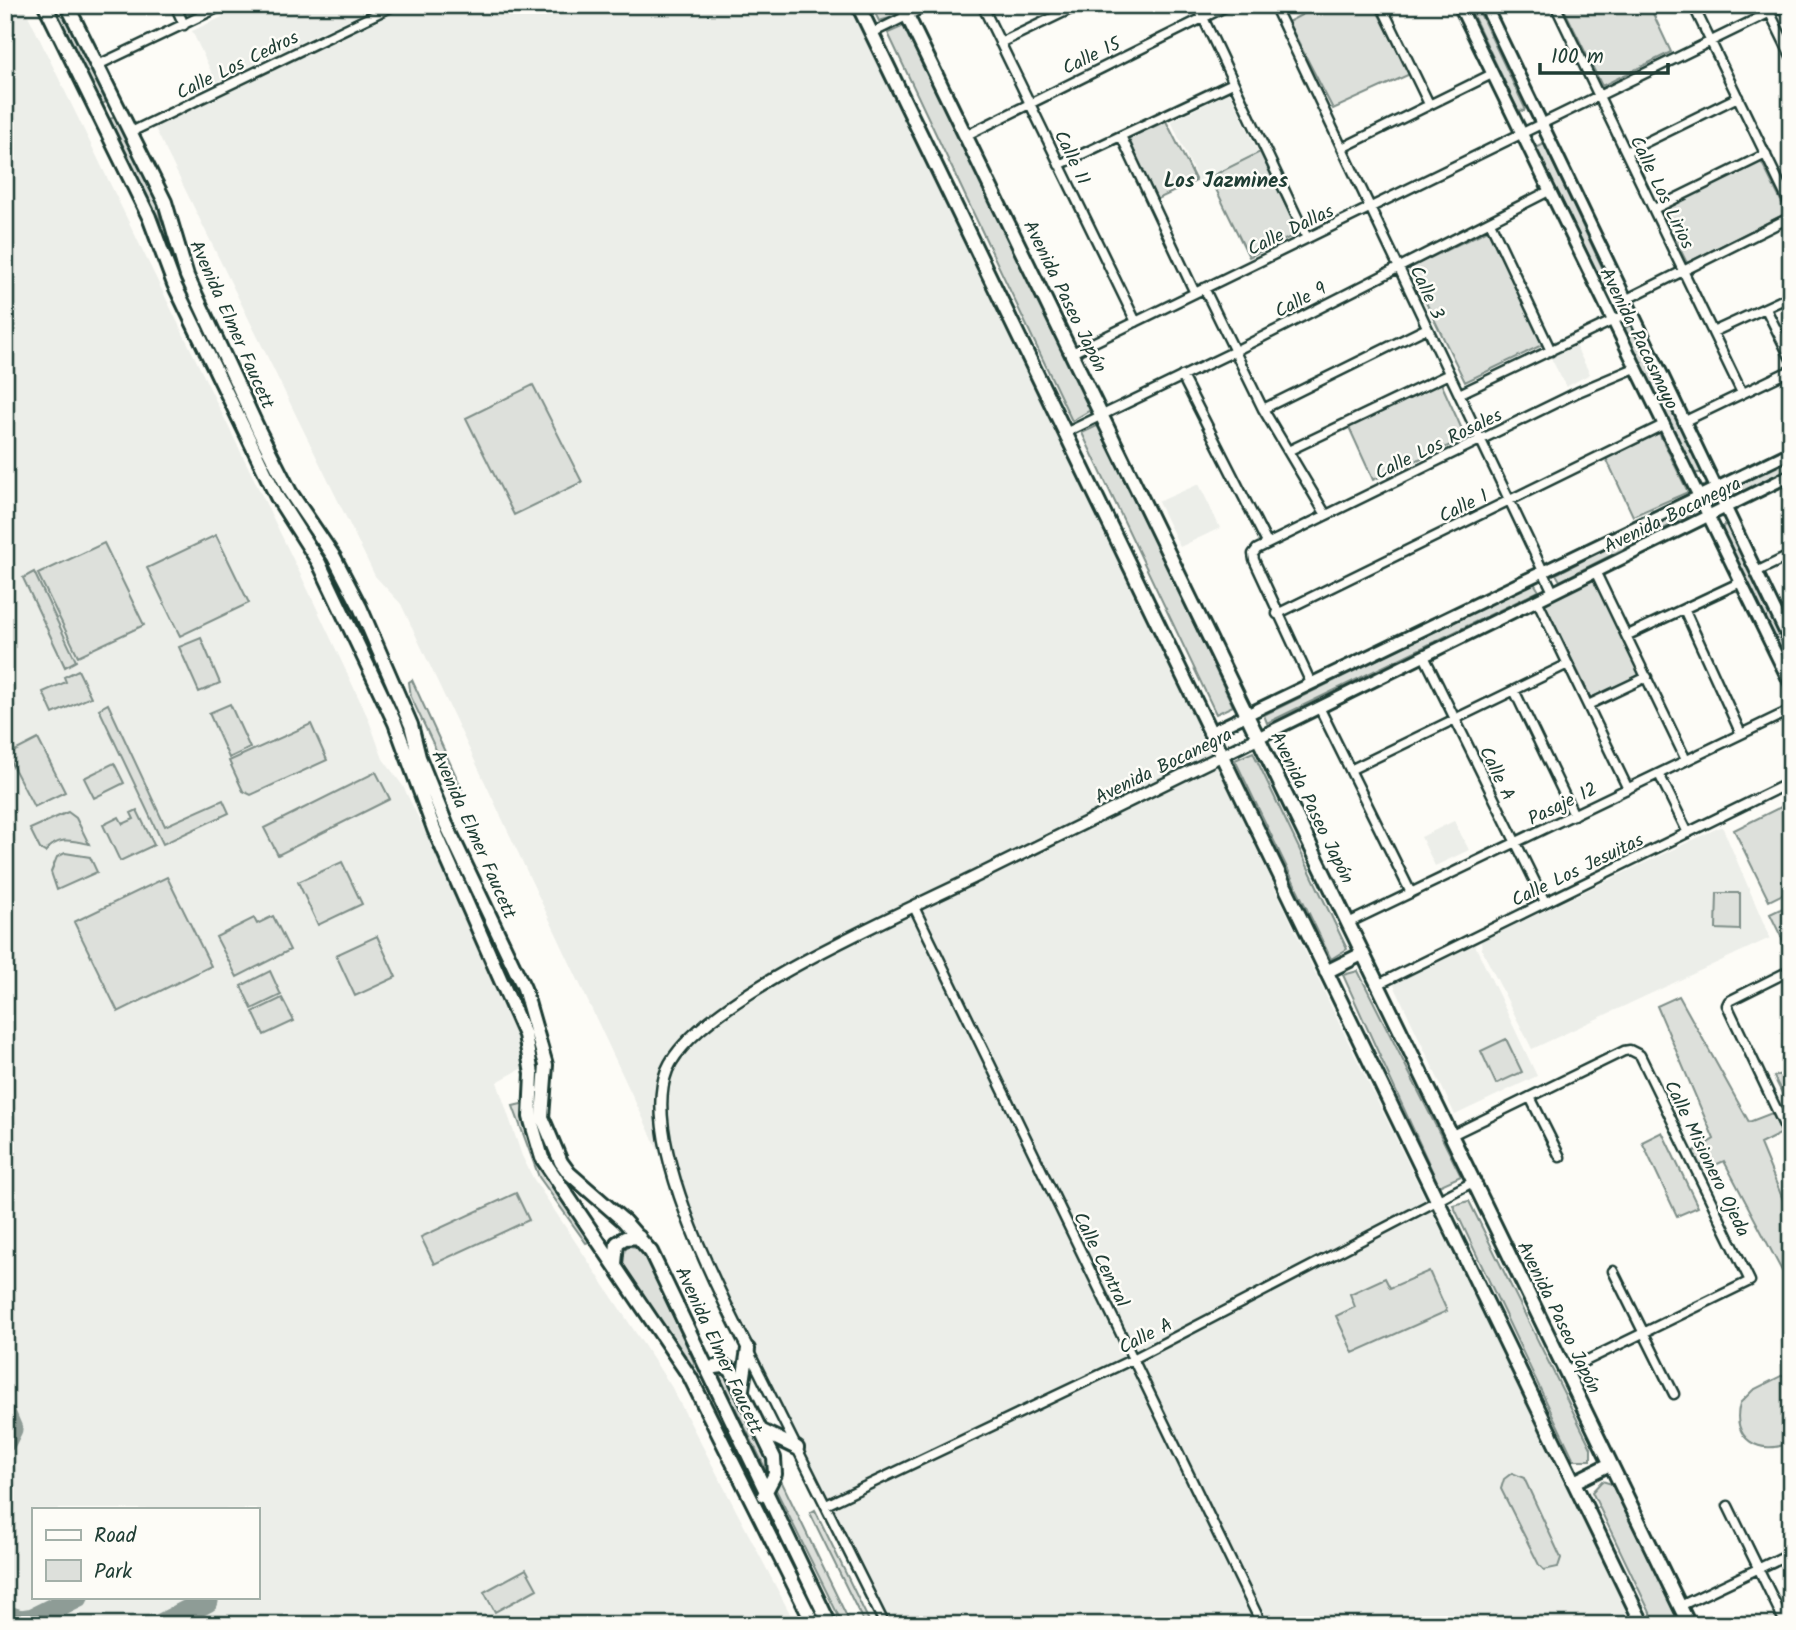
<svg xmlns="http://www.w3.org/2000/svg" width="1796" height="1630" viewBox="0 0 1796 1630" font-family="Kalam,sans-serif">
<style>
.built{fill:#eceee9;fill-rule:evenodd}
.green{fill:#dde0db;stroke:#7e8e88;stroke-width:2}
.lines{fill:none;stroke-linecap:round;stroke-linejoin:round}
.taxiway{stroke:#8e9c96;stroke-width:23}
.minor-casing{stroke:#1f3d34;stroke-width:13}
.tertiary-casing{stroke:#1f3d34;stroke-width:15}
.secondary-casing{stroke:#1f3d34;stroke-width:16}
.primary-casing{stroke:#1f3d34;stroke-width:18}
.trunk-casing{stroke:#1f3d34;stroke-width:18}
.minor{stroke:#fdfcf7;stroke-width:8}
.tertiary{stroke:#fdfcf7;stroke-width:10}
.secondary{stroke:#fdfcf7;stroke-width:10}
.primary{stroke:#fdfcf7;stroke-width:12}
.trunk{stroke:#fdfcf7;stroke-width:12}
.labels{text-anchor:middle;stroke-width:5;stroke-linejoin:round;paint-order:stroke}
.street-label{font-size:19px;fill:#1f3d34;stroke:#fdfcf7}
.neighbourhood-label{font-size:21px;font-weight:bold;fill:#1f3d34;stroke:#fdfcf7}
</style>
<rect width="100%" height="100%" fill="#fdfcf7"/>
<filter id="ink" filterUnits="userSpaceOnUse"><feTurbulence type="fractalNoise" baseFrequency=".0143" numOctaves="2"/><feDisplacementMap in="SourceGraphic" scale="14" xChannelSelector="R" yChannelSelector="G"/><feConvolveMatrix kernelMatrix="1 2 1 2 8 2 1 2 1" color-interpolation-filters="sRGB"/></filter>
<g filter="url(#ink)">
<path class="built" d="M 5,5 L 23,5 L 310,594 L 368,718 L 383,759 L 403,786 L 499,984 L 526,1066 L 497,1082 L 522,1156 L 533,1178 L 671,1386 L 796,1625 L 5,1625 ZM 33,1509 L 257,1509 L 257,1597 L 33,1597 Z
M 248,5 L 379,5 L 216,82 L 192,31 Z
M 398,5 L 848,5 L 1127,576 L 1339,1023 L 1635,1625 L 888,1625 L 770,1388 L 401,604 L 375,576 L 153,124 Z
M 1230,92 L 1258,152 L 1198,181 L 1171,121 Z
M 1575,345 L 1590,374 L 1566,387 L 1551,358 Z
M 1199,484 L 1220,528 L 1180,547 L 1158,502 Z
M 1454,821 L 1469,850 L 1435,866 L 1421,837 Z
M 1722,826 L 1770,938 L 1532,1049 L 1482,950 L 1481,941 Z
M 1475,945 L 1537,1076 L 1455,1115 L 1393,983 Z"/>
<path class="green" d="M 51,5 L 60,5 L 110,100 L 102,104 Z
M 871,5 L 894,5 L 897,16 L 879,21 Z
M 1320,5 L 1374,5 L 1410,74 L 1333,109 L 1288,22 Z
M 1468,5 L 1476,5 L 1525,108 L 1524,111 L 1518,110 Z
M 1562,5 L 1649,5 L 1671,52 L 1602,86 Z
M 904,26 L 1092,409 L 1072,421 L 888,33 Z
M 117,116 L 158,201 L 162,236 L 110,119 Z
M 1165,119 L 1196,181 L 1156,200 L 1128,137 Z
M 1544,144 L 1611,286 L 1605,289 L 1536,148 Z
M 1260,152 L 1299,233 L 1249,257 L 1210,177 Z
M 1761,161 L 1787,213 L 1687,263 L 1661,211 Z
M 1488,230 L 1544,344 L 1465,382 L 1409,268 Z
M 1631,325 L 1634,328 L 1702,473 L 1693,473 L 1624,329 Z
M 1441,383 L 1466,438 L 1373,480 L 1348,425 Z
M 533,385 L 582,482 L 514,515 L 466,418 Z
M 1099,425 L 1233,706 L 1216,714 L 1082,433 Z
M 1659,433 L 1688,492 L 1633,516 L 1606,458 Z
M 1791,459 L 1791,469 L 1736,495 L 1731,492 L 1731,487 Z
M 1687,508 L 1693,514 L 1560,581 L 1556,574 Z
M 1724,525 L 1730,526 L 1791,650 L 1791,671 L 1722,529 Z
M 216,535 L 249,603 L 180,636 L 147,568 Z
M 104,543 L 144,625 L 78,656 L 38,574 Z
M 34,572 L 76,661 L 65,667 L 23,578 Z
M 1595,577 L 1642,674 L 1591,698 L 1544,603 Z
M 1534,583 L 1539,591 L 1267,723 L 1264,715 Z
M 354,612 L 399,709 L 398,712 L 349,614 Z
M 201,638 L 220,683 L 199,692 L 179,647 Z
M 78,670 L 91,697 L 53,714 L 43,692 L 66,682 L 64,677 Z
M 412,680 L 462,789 L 456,792 L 411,697 L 409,682 Z
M 108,704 L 165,826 L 223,800 L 229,813 L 163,844 L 99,709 Z
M 230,704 L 250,748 L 229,758 L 209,713 Z
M 311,724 L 327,760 L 251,795 L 243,791 L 229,761 Z
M 38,739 L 65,792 L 34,807 L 7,755 Z
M 1253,752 L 1347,949 L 1331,959 L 1235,760 Z
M 114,763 L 124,783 L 94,798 L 84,778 Z
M 376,772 L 390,799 L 278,855 L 264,828 Z
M 1791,802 L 1791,890 L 1769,901 L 1734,830 Z
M 137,810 L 154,845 L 120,861 L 103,825 L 119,817 L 123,824 L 134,819 L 131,813 Z
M 68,812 L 76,818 L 89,844 C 71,840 58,836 45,852 L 40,849 L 30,829 Z
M 65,853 L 90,857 L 97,872 L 57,890 L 51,872 L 57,857 Z
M 342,862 L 362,904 L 318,925 L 298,882 Z
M 167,877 L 211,966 L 118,1012 L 74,922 Z
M 1717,893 L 1740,893 L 1740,930 L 1716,929 Z
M 1791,904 L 1791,952 L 1789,953 L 1770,914 Z
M 273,916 L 290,950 L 237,977 L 216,937 L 254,918 L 257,924 Z
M 377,936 L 396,977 L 355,996 L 336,955 Z
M 270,971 L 281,995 L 252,1009 L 241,986 Z
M 1358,971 L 1461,1176 L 1439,1186 L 1343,975 Z
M 1679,996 L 1749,1122 L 1772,1113 L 1782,1133 L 1760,1144 L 1791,1219 L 1791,1288 L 1724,1161 L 1702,1171 L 1693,1152 L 1714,1139 L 1657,1006 Z
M 282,998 L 294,1021 L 264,1035 L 253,1012 Z
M 1506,1039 L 1522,1072 L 1496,1084 L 1481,1051 Z
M 1791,1069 L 1791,1111 L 1774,1077 Z
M 521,1104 L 525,1105 L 538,1139 L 594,1240 L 586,1243 L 539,1177 L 513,1106 Z
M 1662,1132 L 1698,1207 L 1677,1216 L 1642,1142 Z
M 516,1193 L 529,1220 L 434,1264 L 421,1237 Z
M 1469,1201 L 1591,1448 L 1591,1460 L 1574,1460 L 1453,1205 Z
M 629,1246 L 637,1247 L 645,1254 L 695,1364 L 688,1366 L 619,1261 L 622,1251 Z
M 1429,1271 L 1447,1311 L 1353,1353 L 1336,1316 L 1355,1307 L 1350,1294 L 1385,1278 L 1390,1288 Z
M 723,1370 L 729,1373 L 851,1625 L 843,1625 L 720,1377 Z
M 1791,1371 L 1791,1442 C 1760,1457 1730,1439 1740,1403 L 1753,1390 Z
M 1512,1473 L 1524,1478 L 1561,1558 L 1558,1567 L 1544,1570 L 1539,1565 L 1501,1489 L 1504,1479 Z
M 1602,1481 L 1612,1484 L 1681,1625 L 1656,1625 L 1592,1492 Z
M 815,1510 L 871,1625 L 865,1625 L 810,1513 Z
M 526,1569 L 537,1589 L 495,1612 L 484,1592 Z"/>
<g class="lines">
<path class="taxiway" d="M 5,1415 L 11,1429 L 5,1441
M 5,1616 L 20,1621 L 33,1619 L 25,1625
M 33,1619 L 77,1597
M 161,1625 L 207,1601"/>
<g class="minor-casing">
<path id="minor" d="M 175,5 L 184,25
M 982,5 L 1136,322
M 1197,5 L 1307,238
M 1274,5 L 1553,592
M 1381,5 L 1429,104
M 1555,5 L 1742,393
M 1693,5 L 1791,207
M 1770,13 L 1791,56
M 872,33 L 929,5
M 1000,43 L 1079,5
M 98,65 L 224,5
M 131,132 L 395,5
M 967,135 L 1229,5
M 1121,136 L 1195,293
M 1342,148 L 1492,74
M 1626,152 L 1738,97
M 1059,165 L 1233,83
M 1654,209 L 1766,154
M 1490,222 L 1551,351
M 1204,288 L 1263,409 L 1326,515
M 1625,300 L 1791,217
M 1766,309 L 1791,359
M 1713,332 L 1791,296
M 1072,353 L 1785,5
M 1182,376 L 1267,543
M 1459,394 L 1631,312
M 1263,409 L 1427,328
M 1683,422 L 1791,370
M 1065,433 L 1235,351 L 1549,191
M 1288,451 L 1449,374
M 1595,571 L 1686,760
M 1756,572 L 1791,555
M 1537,600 L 1628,789
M 1684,609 L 1741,734
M 1277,614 L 1663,425
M 1628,635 L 1741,582
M 1424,656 L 1545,902
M 1311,683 L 1254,560 L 1253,554 L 1257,549 L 1578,392 L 1635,368
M 1514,690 L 1574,815
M 1588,705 L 1647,677
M 1319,707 L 1411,893
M 1350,770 L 1568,664
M 1659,774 L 1688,833
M 914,907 L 1262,1625
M 1348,923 L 1791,710
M 1791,970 L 1729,1001 L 1727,1005 L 1791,1140
M 1377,985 L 1791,782
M 1530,1097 L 1560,1157
M 1450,1136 L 1624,1051 L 1630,1050 L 1640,1055 L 1750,1281 L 1565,1371
M 1613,1271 L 1674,1394
M 749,1352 L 885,1625
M 826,1505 L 1133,1359 L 1473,1182
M 1728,1506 L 1786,1625
M 1680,1606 L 1791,1553"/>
</g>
<g class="tertiary-casing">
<path id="tertiary" d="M 748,1349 C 716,1287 640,1138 667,1070 C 696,1000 903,913 973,878 C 1056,837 1138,797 1221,756"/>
</g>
<g class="secondary-casing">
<path id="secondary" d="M 1459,5 L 1791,685
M 1485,5 L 1791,644
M 1209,733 L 1791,452
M 1221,756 L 1791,475"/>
</g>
<g class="primary-casing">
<path id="primary" d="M 858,5 L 1643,1625
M 902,5 L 1689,1625
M 1326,972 L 1362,954
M 1574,1482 L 1610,1464"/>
</g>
<g class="trunk-casing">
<path id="trunk" d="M 45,5 L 149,217 L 174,284 L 277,497 L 319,563 L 395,723 L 434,829 L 525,1035 L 532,1074 L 530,1117 L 542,1158 L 690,1377 L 814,1625
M 67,5 L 165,202 L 187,276 L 259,431 L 290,492 L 334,557 L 360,607 L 411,725 L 419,757 L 446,824 L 524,988 L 546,1065 L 542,1117 L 561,1162 L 569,1173 L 624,1221 L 651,1252 L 830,1625
M 615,1264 L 617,1243 L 625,1238 L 639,1237
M 708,1368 L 723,1366 L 731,1370 L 774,1458 L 775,1474 L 764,1495
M 742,1389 L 748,1349
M 762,1431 L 797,1448"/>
</g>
<use href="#minor" class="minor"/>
<use href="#tertiary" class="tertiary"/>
<use href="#secondary" class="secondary"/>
<use href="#primary" class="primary"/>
<use href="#trunk" class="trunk"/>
</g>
</g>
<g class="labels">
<g class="street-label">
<text transform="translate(1091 55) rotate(-26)" y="7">Calle 15</text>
<text transform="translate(237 64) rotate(-26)" y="7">Calle Los Cedros</text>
<text transform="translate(1073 157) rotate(64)" y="7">Calle 11</text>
<text transform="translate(1663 192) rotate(64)" y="7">Calle Los Lirios</text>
<text transform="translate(1290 229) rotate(-26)" y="7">Calle Dallas</text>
<text transform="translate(1428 292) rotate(65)" y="7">Calle 3</text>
<text transform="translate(1066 296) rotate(64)" y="7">Avenida Paseo Japón</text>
<text transform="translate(1300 299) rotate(-28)" y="7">Calle 9</text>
<text transform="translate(233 324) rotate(66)" y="7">Avenida Elmer Faucett</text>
<text transform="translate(1640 338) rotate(64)" y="7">Avenida Pacasmayo</text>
<text transform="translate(1438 443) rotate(-26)" y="7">Calle Los Rosales</text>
<text transform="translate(1463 505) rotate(-26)" y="7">Calle 1</text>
<text transform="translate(1672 514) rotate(-26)" y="7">Avenida Bocanegra</text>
<text transform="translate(1163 765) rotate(-26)" y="7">Avenida Bocanegra</text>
<text transform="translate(1498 773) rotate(64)" y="7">Calle A</text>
<text transform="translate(1562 803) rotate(-26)" y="7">Pasaje 12</text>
<text transform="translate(1313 807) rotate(64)" y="7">Avenida Paseo Japón</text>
<text transform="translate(475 834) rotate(66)" y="7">Avenida Elmer Faucett</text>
<text transform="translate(1577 869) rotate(-26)" y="7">Calle Los Jesuitas</text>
<text transform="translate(1708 1158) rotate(64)" y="7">Calle Misionero Ojeda</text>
<text transform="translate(1102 1259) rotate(64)" y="7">Calle Central</text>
<text transform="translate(1560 1317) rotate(64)" y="7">Avenida Paseo Japón</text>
<text transform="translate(1145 1335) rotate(-27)" y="7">Calle A</text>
<text transform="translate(720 1350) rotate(65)" y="7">Avenida Elmer Faucett</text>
</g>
<g class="neighbourhood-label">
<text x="1226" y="187">Los Jazmines</text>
</g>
</g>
<rect width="1796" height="1630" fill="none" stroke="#fdfcf7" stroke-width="28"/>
<rect x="14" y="14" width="1768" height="1602" fill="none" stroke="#1f3d34" stroke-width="2.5" filter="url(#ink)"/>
<rect x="32" y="1508" width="228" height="91" fill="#fdfcf7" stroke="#a4b0a9" stroke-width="2"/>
<rect x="46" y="1530" width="35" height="10" fill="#fdfcf7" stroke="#a4b0a9" stroke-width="2"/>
<text x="94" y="1542" font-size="21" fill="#1f3d34">Road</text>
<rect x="46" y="1560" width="35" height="21" fill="#dde0db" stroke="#a4b0a9" stroke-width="2"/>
<text x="94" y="1578" font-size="21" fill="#1f3d34">Park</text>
<path d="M1540 63v10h128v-10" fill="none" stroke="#1f3d34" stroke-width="3.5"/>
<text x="1551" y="63" font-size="21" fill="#1f3d34" stroke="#fdfcf7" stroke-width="5" paint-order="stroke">100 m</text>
</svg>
